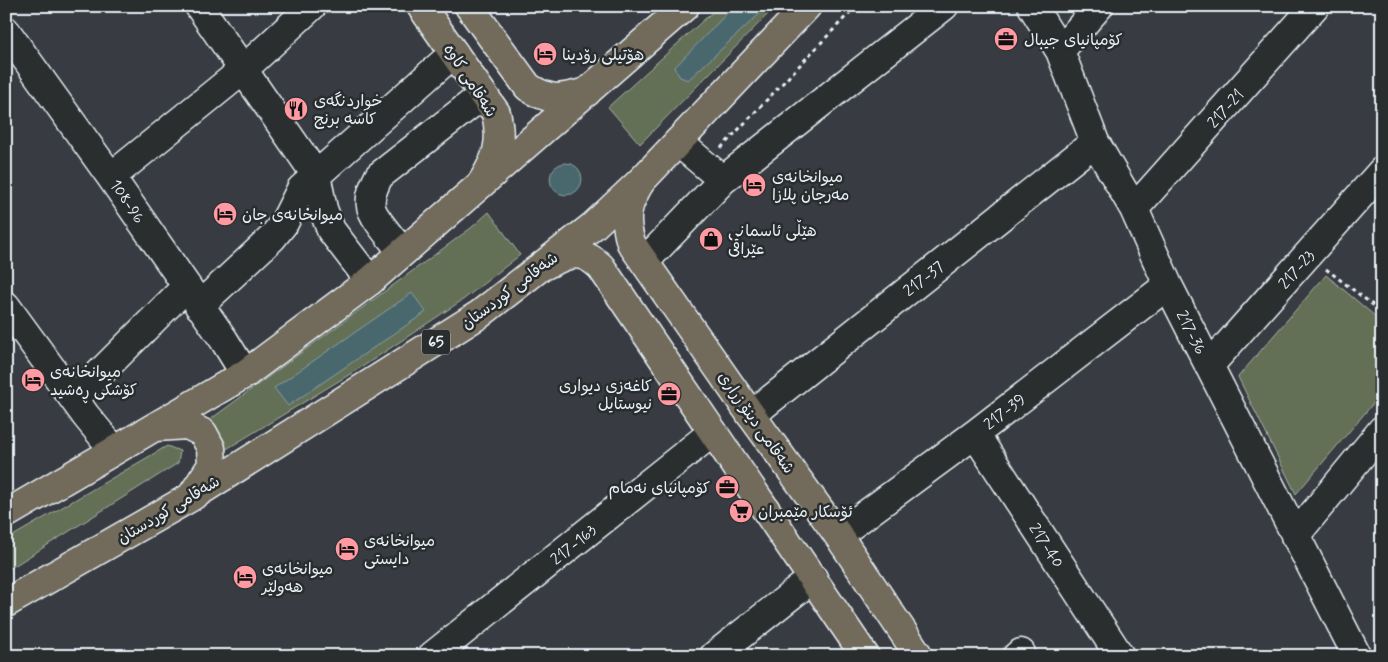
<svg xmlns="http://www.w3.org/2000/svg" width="1388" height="662" viewBox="0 0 1388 662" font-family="Mynerve,'Playpen Sans Arabic',sans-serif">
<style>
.green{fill:#636f56;stroke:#a6b0a7}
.water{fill:#4a676d;stroke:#899ea5}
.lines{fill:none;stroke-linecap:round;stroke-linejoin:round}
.minor-casing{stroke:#e8f1f8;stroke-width:31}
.major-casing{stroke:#e8f1f8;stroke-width:31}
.highway-casing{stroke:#e8f1f8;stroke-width:31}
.path{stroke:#e8f1f8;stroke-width:3;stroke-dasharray:4 4;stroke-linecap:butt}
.minor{stroke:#2a2d2e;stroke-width:28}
.major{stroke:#726b5a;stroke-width:28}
.highway{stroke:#726b5a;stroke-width:28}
.labels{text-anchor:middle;stroke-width:5;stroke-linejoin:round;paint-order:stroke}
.shield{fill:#2a2d2e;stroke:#afb6bb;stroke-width:1}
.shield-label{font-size:15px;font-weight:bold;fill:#e8f1f8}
.poi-label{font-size:16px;fill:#e8f1f8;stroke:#2a2d2e;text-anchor:start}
.street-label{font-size:16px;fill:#e8f1f8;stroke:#2a2d2e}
</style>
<rect width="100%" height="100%" fill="#383c42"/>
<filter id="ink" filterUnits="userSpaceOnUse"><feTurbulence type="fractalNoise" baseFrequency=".02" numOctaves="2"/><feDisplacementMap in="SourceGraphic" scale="10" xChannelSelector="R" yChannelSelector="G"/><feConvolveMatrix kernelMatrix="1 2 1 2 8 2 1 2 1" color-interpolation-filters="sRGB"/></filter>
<g filter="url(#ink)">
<path class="green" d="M 719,6 L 776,6 L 640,144 L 608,107 Z
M 489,212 L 520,255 L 464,299 L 365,365 L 220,453 L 200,427 L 471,228 Z
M 1326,275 L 1382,322 L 1382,393 L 1296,494 L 1238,377 Z
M 167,446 L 180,451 L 178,463 L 6,571 L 6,540 Z"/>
<path class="water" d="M 734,6 L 768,6 L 688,80 L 680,77 L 674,68 Z
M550 179a16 16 0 1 1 32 0a16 16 0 1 1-32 0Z
M 412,293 L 426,312 L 288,406 L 274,388 Z"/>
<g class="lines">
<g class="minor-casing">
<path id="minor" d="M 199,6 L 316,175 L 323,209 L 331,230 L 370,281
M 1032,6 L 1060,51 L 1095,142 L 1134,209 L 1168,285 L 1357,656
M 6,31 L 111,177 L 224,340 L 245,374
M 1060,51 L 1099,6
M 678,142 L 723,180
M 111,177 L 243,70 L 312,6
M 1134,209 L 1315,6
M 402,252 C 395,242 372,217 371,206 C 369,196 374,186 379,176 L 471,104 L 486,100
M 645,261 L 723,180 L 944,6
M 6,306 L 86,416 L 114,450
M 199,306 L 272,238 L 284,223 L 301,189 L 454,53
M 1209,366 L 1382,171
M 74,399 L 186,287
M 751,415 L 1095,142
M 975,434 L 1120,656
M 838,535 L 975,434 L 1168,285
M 1295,536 L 1382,430
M 432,656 L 713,432
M 714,656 L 813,578
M 1017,656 L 1021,653"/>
</g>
<g class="major-casing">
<path id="major" d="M 421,6 L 496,113 C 503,143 497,159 481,184
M 469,6 L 528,87 C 552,103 561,98 587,92
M 641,181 C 627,204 623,217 631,243 L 751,415 L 838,535 L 919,656
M 545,265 C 568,254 580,247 601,267 L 865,656"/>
</g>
<g class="highway-casing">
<path id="highway" d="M 156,427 L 187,425 L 203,433 L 211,448 L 212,465 L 193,494
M 6,514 L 245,374 L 370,281 L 685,6
M 6,603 L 191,497 L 480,314 L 593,226 L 641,181 L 807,6"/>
</g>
<path class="path" d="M 721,148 L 856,6
M 1326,269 L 1382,312"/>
<use href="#minor" class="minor"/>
<use href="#major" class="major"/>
<use href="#highway" class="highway"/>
</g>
</g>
<defs>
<g id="office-disc" transform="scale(1.25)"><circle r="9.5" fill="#ff9aa2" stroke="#2a2d2e"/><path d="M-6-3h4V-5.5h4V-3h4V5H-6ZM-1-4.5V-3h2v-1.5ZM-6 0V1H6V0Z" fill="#111"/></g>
<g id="hotel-disc" transform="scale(1.25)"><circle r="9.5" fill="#ff9aa2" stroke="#2a2d2e"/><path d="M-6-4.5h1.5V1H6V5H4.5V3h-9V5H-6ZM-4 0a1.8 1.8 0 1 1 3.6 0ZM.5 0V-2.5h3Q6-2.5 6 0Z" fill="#111"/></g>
<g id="restaurant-disc" transform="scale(1.25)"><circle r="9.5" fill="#ff9aa2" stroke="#2a2d2e"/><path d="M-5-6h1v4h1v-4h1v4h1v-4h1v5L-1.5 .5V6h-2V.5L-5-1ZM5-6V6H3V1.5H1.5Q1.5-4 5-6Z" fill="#111"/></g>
<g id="shop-disc" transform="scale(1.25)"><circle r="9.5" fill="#ff9aa2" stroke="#2a2d2e"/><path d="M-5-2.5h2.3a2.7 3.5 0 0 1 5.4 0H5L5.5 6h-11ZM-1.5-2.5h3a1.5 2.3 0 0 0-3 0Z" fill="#111"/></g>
<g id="supermarket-disc" transform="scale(1.25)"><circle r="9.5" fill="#ff9aa2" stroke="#2a2d2e"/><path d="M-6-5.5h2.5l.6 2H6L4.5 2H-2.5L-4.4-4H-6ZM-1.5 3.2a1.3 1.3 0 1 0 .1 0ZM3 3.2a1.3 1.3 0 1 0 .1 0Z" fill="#111"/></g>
</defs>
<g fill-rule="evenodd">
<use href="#office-disc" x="1006" y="39"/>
<use href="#hotel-disc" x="545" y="54"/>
<use href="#restaurant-disc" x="296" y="109"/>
<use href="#hotel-disc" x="754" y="185"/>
<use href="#hotel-disc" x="225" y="214"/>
<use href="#shop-disc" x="711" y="239"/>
<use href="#hotel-disc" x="33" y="380"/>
<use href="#office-disc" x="669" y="394"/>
<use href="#office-disc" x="727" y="487"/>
<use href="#supermarket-disc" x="741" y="511"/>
<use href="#hotel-disc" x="347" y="549"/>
<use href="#hotel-disc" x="245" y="577"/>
</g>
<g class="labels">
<rect class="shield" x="422" y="329.5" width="28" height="25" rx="4"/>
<g class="shield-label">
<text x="436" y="347">65</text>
</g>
<g class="poi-label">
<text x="1024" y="45">کۆمپانیای جیبال</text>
<text x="562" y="60">هۆتیلی رۆدینا</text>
<text x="314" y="106">خواردنگەی<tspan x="314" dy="18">کاسە برنج</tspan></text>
<text x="772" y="182">میوانخانەی<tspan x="772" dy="18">مەرجان پلازا</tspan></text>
<text x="242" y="220">میوانخانەی جان</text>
<text x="728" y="236">هێڵی ئاسمانی<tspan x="728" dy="18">عێراقی</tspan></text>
<text x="50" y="377">میوانخانەی<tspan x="50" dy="18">کۆشکی ڕەشید</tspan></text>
<text x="652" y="391" text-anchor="end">کاغەزی دیواری<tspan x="652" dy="18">نیوستایل</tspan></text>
<text x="710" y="493" text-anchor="end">کۆمپانیای نەمام</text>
<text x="758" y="517">ئۆسکار مێمبران</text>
<text x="364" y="546">میوانخانەی<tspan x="364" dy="18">دایستی</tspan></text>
<text x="262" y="574">میوانخانەی<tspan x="262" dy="18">هەولێر</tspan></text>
</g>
<g class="street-label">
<text transform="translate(471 80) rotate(57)" y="6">شەقامی کاوە</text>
<text transform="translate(1225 108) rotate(-48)" y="6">217-21</text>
<text transform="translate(128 201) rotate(56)" y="6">108-96</text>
<text transform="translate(1296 269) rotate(-49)" y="6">217-23</text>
<text transform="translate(923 278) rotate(-38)" y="6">217-37</text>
<text transform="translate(509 290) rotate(-37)" y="6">شەقامی کوردستان</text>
<text transform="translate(1192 332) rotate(63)" y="6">217-36</text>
<text transform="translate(1004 411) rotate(-38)" y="6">217-39</text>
<text transform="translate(757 422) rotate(55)" y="6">شەقامی دینۆ زراری</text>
<text transform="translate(168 509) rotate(-31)" y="6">شەقامی کوردستان</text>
<text transform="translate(573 544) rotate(-39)" y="6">217-163</text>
<text transform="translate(1047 545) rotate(57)" y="6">217-40</text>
</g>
</g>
<rect width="1388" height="662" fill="none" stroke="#2a2d2e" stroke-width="25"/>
<rect x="12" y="12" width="1363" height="637" fill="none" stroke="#e8f1f8" stroke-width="2" filter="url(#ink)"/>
</svg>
